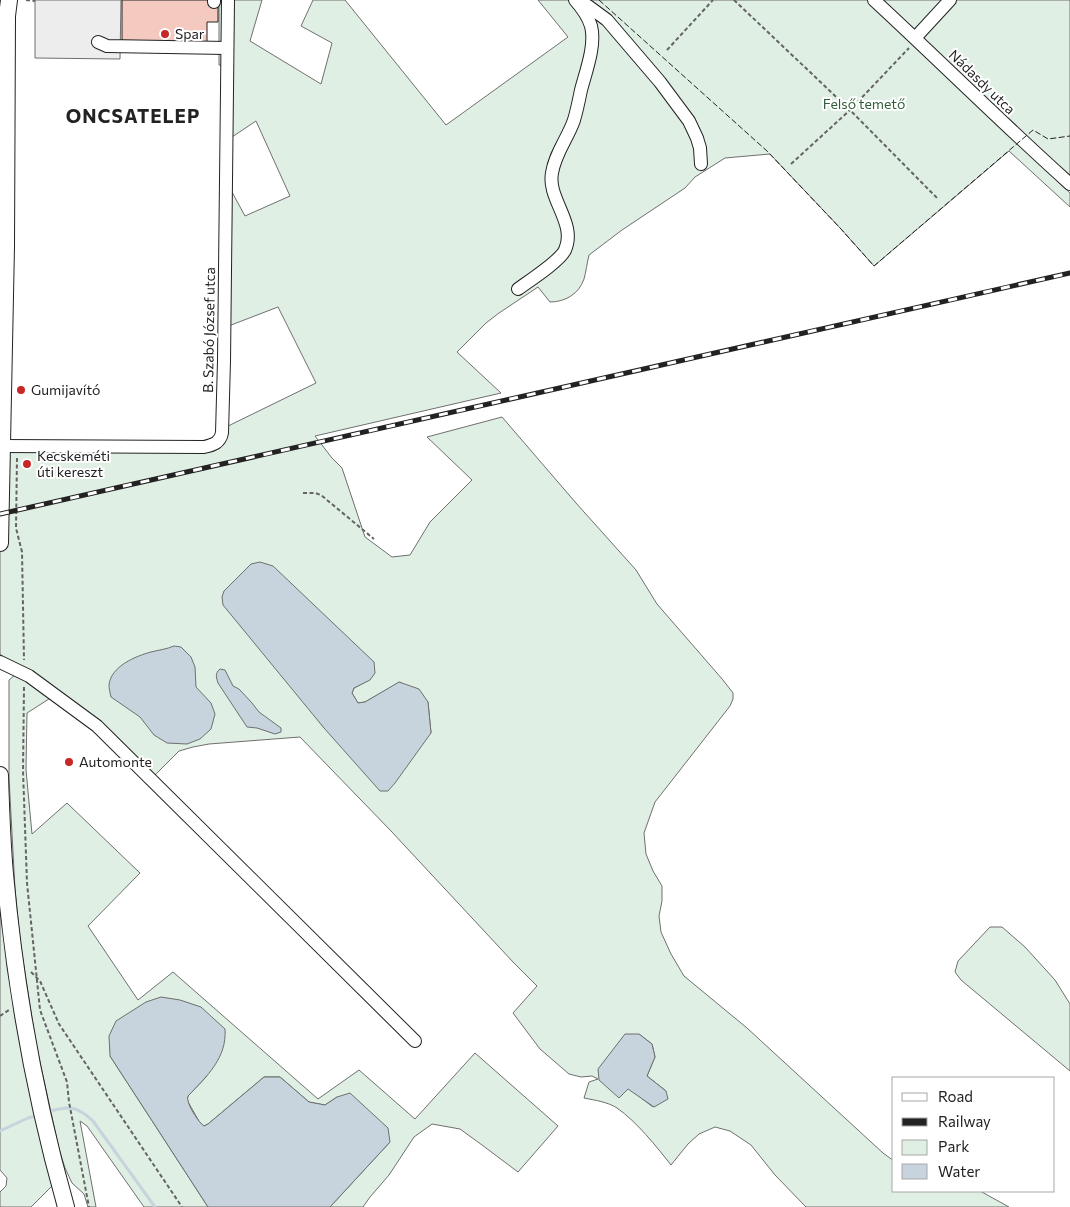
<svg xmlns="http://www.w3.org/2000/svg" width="1070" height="1207" viewBox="0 0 1070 1207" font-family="Commissioner,sans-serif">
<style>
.green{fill:#e0efe3;stroke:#6f6f6f;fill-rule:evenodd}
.parking{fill:#ededed;stroke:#6f6f6f}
.water{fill:#c7d3dd;stroke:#6f6f6f}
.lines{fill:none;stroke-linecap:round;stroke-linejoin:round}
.stream{stroke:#c7d3dd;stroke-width:3}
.building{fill:#f3c9c0;stroke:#222}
.minor-casing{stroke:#222;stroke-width:14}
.major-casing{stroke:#222;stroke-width:18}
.path{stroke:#646464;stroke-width:2;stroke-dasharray:4 2.5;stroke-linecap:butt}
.minor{stroke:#fff;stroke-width:12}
.major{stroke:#fff;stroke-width:16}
.rail-casing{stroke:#222;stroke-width:5}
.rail{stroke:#fff;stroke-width:3;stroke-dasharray:9;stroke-linecap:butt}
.fence{stroke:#222;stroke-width:1;stroke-dasharray:6 2.5;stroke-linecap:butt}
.poi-dot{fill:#c62828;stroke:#fff;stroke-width:2}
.labels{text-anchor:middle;stroke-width:4;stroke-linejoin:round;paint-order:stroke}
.poi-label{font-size:14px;fill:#222;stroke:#fff;text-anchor:start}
.street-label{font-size:14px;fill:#222;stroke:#fff}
.park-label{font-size:14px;fill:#2f5e38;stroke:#fff}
.district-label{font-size:19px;font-weight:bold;letter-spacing:1px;fill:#222;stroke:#fff}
</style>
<rect width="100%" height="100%" fill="#fff"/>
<path class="green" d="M 219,0 L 262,0 L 250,41 L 321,84 L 332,43 L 301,26 L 313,0 L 345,0 L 446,125 L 568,37 L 538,0 L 1070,0 L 1070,179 L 1018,144 L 1070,193 L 1070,207 L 1009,151 L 874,266 L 841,229 L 770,154 L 725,158 L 695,177 L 685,188 L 622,230 L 589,255 C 587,263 586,272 584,279 C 579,294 565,302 550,302 L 538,287 L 499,313 L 486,323 L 457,352 L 501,393 L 315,436 L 332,458 L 342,468 L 365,537 L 392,557 L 410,555 L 430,522 L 472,480 L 427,437 L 502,417 L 576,503 L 636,570 L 657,604 L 723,680 L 733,693 L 733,699 L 730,706 L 655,802 L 644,833 L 646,854 L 653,871 L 662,886 L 662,901 L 659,916 L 661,932 L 671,954 L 684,976 L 747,1028 L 883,1153 L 894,1161 L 894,1191 L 980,1191 L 1009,1207 L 806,1207 L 775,1175 L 751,1145 L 730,1131 L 715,1127 L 699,1134 L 688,1144 L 671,1165 C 656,1146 637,1122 617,1108 C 608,1102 594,1100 584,1098 L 589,1082 L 598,1079 L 592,1076 L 581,1077 L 569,1074 L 540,1049 L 513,1013 L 537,986 L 513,962 L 391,831 L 300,737 L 209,744 L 193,747 L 179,751 L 154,776 L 35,673 L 35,672 L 24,673 L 0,654 L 0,234 L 3,444 L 215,444 L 222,429 L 316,383 L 278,307 L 226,327 L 226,181 L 245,216 L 290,196 L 256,121 L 226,141 L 226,66 L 219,65 ZM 251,564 L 369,680 L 354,688 L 352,693 L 358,703 L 365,702 L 400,682 L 428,702 L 431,733 L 324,728 L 224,591 ZM 639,1034 L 652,1044 L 655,1057 L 647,1076 L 666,1091 L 653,1107 L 628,1088 L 619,1098 Z
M 16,674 L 52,697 L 27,713 L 26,770 L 32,834 L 67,803 L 140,873 L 88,926 L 138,1000 L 173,972 L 318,1099 L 359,1070 L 415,1119 L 475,1053 L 558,1126 L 518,1172 L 482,1145 L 460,1129 L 432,1124 L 414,1137 L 389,1175 L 370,1197 L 363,1207 L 330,1207 L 390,1142 L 337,1097 L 325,1105 L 309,1102 L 280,1077 L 264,1077 L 208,1124 L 204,1126 L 200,1123 L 187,1100 L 188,1096 L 207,1076 L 110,1056 L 208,1207 L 144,1207 L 87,1126 L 80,1121 L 96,1207 L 88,1207 L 84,1194 L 72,1183 L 65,1168 L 59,1149 L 36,1044 L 20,941 L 15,889 L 9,778 L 9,680 Z
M 0,892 L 52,1186 L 31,1207 L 0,1207 L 0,1192 L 6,1186 L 7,1178 L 0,1170 Z
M 990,927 L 1002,927 L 1025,947 L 1055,980 L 1070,1004 L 1070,1071 L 961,980 L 955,972 L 958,961 Z"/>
<path class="parking" d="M 35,0 L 121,0 L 120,59 L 35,58 Z"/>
<path class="water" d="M 260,562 L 273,566 L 374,662 L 375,673 L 370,680 L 354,688 L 352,693 L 358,703 L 365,702 L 399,682 L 419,689 L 428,702 L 431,733 L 395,783 L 388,791 L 380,791 L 324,728 L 223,605 L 222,597 L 224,591 L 251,564 Z
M 174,646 L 181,647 L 191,657 L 195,667 L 196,687 L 211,703 L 215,714 L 211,729 L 200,739 L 187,744 L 167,743 L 154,735 L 140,717 L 111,697 C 110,693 109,688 109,685 C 111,666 136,656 151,652 C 159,650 167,649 174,646 Z
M 220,669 L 225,670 L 233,686 L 239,689 L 252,703 L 259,712 L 281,728 L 281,732 L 275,734 L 257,728 L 247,727 L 218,683 C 216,677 215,673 220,669 Z
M 161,997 L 180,1000 L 201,1007 L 225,1029 C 227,1058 207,1076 188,1096 C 188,1097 187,1099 188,1100 C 188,1106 199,1123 204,1126 L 208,1124 L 264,1077 L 280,1077 L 309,1102 L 325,1105 L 337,1097 L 350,1093 L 388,1128 L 390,1142 L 330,1207 L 208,1207 L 110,1056 L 109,1036 L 116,1021 L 146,1002 Z
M 625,1034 L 639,1034 L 652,1044 L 655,1057 L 647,1076 L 666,1091 L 668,1099 L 654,1107 L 628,1089 L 619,1098 L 599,1080 L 598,1069 Z"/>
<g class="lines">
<path class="stream" d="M 47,1112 C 68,1106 76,1105 93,1121 L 155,1207
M 0,1131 L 28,1118 L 39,1115"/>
</g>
<path class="building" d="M 122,0 L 209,0 L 218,2 L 218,22 L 207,22 L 207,46 L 122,45 Z"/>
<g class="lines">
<g class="minor-casing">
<path id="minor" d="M 874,0 C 940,61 1003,124 1070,184
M 578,1 L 588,6 L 607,20 L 660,82 L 689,121 L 697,138 L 700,148 L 701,164
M 214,2 L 214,0
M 915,38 L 950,0
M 98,42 L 107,46 L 227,48
M 518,289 C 529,281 560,261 565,250 C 577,223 547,199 552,173 C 555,153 568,138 574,120 C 577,110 579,100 581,90 C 586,71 596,45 591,26 C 588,16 582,8 575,0
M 2,446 L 204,447 C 213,445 220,443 222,433 L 224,361 L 228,0
M 0,662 L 29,676 L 97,726 L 415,1041"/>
</g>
<g class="major-casing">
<path id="major" d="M 0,543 L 6,246 L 7,16 L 9,0
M 0,775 C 1,808 2,841 5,874 C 15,986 35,1098 66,1207"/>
</g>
<path class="path" d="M 26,0 L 35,1
M 734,0 L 850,110 L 938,199
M 667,50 L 713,0
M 791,164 L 850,110 L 909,48
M 17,458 L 16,528 L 22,552 L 24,660
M 303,493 L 315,493 L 321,495 L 374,539
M 24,687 L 23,771 L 27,883 L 40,1010 L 67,1082 L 69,1102 L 89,1207
M 31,972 L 40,981 L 59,1024 L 182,1207
M 0,1016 L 9,1010"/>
<use href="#minor" class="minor"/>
<use href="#major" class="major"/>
<g class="rail-casing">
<path id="rail" d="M 0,514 L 1070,273"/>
</g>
<use href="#rail" class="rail"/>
<path class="fence" d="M 599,0 L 767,151 L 841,229 L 874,266 L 1033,130 L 1048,139 L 1070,136"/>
</g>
<g class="poi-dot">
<circle cx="165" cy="34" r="5"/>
<circle cx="21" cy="390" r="5"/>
<circle cx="27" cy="464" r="5"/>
<circle cx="69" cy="762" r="5"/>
</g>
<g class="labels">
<g class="poi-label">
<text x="175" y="39">Spar</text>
<text x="31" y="395">Gumijavító</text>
<text x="37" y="461">Kecskeméti<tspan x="37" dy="16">úti kereszt</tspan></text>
<text x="79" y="767">Automonte</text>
</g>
<g class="street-label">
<text transform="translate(982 82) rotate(44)" y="5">Nádasdy utca</text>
<text transform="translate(209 330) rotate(-89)" y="5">B. Szabó József utca</text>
</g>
<g class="park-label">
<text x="864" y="109">Felső temető</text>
</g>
<g class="district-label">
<text x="133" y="123">ONCSATELEP</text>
</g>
</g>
<rect x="892" y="1077" width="162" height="115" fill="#ffffff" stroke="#a7a7a7"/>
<rect x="902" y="1093" width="25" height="8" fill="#ffffff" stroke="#a7a7a7"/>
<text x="938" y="1102" font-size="15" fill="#222222">Road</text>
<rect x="902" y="1118" width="25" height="8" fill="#222222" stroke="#a7a7a7"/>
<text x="938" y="1127" font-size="15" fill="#222222">Railway</text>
<rect x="902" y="1140" width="25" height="15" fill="#e0efe3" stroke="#a7a7a7"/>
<text x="938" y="1152" font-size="15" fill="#222222">Park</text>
<rect x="902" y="1164" width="25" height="15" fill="#c7d3dd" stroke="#a7a7a7"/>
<text x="938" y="1177" font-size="15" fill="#222222">Water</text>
</svg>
